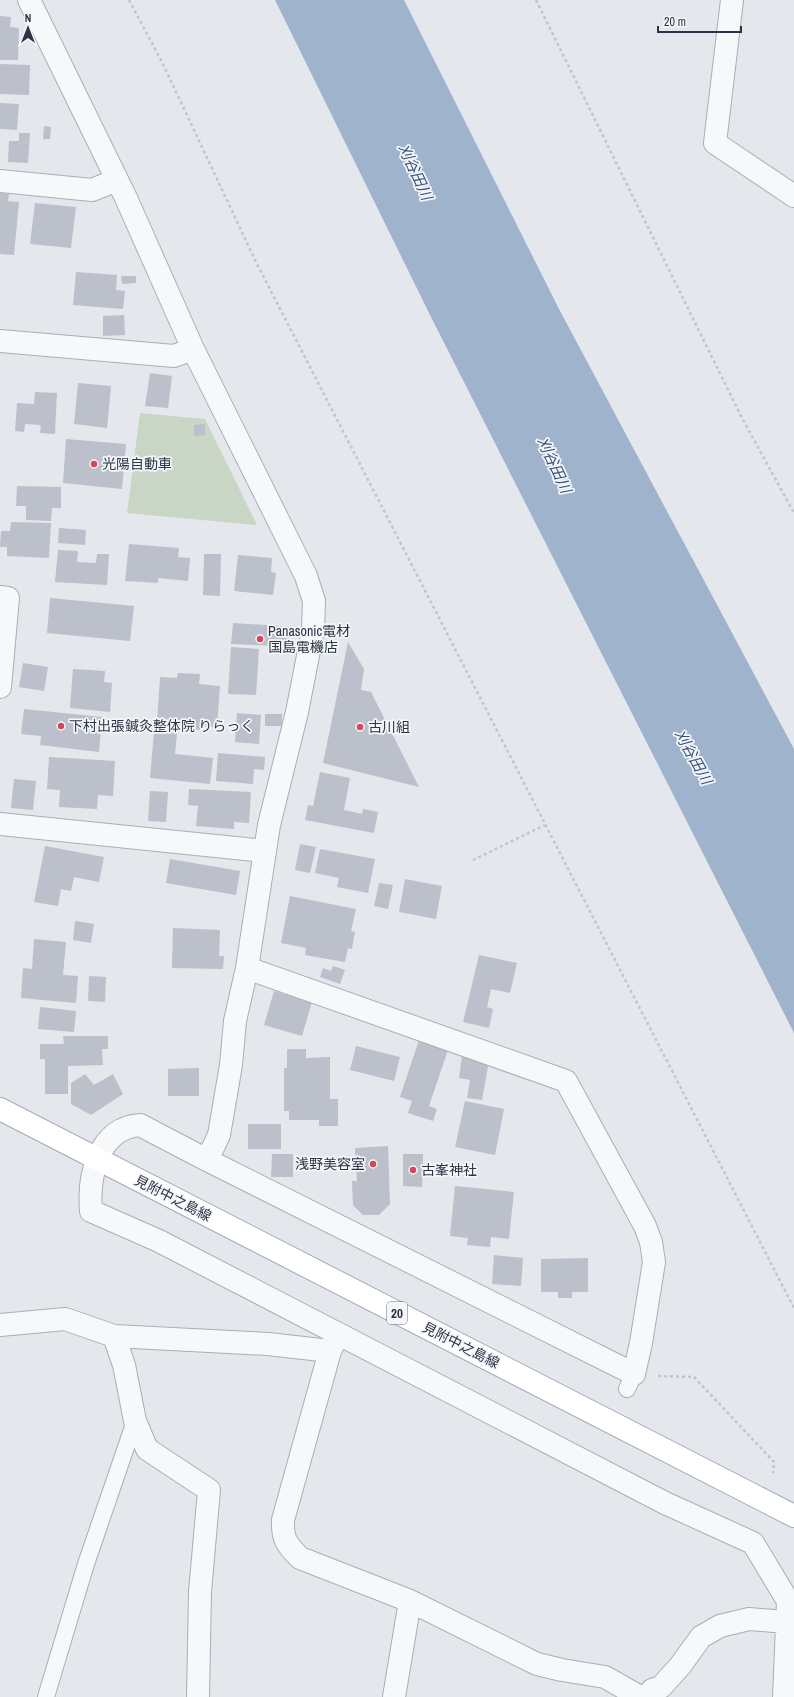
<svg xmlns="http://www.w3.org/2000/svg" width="794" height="1697" viewBox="0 0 794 1697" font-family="'Archivo Narrow','Noto Sans JP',sans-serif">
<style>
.green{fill:#c9d6c5}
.water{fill:#9fb4cc}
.building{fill:#bbc0ca}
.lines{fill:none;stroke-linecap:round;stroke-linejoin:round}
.lane-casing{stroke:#a9aeb7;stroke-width:18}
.street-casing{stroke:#a9aeb7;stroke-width:24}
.primary-casing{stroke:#a3abb8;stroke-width:24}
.path{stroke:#c2c5cb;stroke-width:2.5;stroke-dasharray:3 3;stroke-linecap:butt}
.lane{stroke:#f7f8fa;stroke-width:16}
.street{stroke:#f7f8fa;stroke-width:22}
.primary{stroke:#fff;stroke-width:22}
.poi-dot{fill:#d1495b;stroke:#f4f6f9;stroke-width:1.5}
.labels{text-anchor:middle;stroke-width:3.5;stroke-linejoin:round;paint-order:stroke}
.shield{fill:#f4f6f9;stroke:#676e7b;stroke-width:1}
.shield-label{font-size:13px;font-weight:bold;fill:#2b3445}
.poi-label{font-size:14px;fill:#2b3445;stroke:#f4f6f9;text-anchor:start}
.street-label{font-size:14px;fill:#2b3445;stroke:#f4f6f9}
.water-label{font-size:15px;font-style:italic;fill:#34527a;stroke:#f4f6f9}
</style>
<rect width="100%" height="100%" fill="#e4e7ec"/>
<path class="green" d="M 140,413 L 205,419 L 257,525 L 127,513 Z"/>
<path class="water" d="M 275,0 L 404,0 L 559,309 L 794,749 L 794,1033 L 433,321 Z"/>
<path class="building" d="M 0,16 L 11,17 L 10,27 L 19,28 L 18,60 L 0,60 Z
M 0,64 L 30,65 L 29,95 L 0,94 Z
M 0,103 L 19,104 L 17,130 L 0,129 Z
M 44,126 L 51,127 L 50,139 L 43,139 Z
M 19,133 L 30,133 L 28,163 L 8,162 L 9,141 L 19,141 Z
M 0,193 L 9,194 L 8,201 L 19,202 L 14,255 L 0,254 Z
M 35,203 L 76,207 L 71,248 L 30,244 Z
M 76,272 L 117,275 L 116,290 L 125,291 L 123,309 L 73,305 Z
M 121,276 L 136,276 L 136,283 L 122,284 Z
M 124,315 L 125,335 L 103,336 L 103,316 Z
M 150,373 L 172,376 L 168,408 L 145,406 Z
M 78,383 L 111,386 L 107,428 L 74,424 Z
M 35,392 L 57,393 L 55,434 L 40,433 L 41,425 L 25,424 L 24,432 L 15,431 L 17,403 L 34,404 Z
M 205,424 L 205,435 L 194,436 L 194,425 Z
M 66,439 L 126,444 L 122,489 L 63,483 Z
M 17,486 L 61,487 L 61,508 L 52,508 L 51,521 L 26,520 L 26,506 L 16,506 Z
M 11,522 L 51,523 L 49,558 L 7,556 L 7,547 L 0,547 L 1,531 L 10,531 Z
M 59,528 L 86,530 L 85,545 L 58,543 Z
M 129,544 L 179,548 L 178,557 L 190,558 L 188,581 L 158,578 L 158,583 L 125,581 Z
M 58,550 L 78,551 L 77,562 L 96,563 L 97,554 L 109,554 L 107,585 L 55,582 Z
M 204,554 L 221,554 L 220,596 L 203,595 Z
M 238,555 L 272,558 L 271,572 L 276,573 L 273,595 L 234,591 Z
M 50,598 L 134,606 L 130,641 L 47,633 Z
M 233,623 L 297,627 L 297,634 L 290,634 L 288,652 L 278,652 L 279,646 L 231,644 Z
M 348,642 L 364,669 L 361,690 L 371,692 L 419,787 L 323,763 Z
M 231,647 L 259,649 L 256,695 L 228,694 Z
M 23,663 L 48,667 L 44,691 L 19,687 Z
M 73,669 L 105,671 L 104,682 L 112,683 L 110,712 L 70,708 Z
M 178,673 L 200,674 L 199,684 L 220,686 L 217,727 L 201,726 L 200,730 L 170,728 L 171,722 L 157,721 L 160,677 L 177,678 Z
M 24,709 L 102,717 L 99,752 L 40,745 L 41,736 L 21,734 Z
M 237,713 L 261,715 L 259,744 L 235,742 Z
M 265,714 L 282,714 L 282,726 L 265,726 Z
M 154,731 L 177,733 L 175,754 L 213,758 L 210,784 L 150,778 Z
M 218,753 L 265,757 L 264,770 L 254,769 L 253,784 L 216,781 Z
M 49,757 L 115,761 L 113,796 L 98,795 L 97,809 L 59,807 L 60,790 L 47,789 Z
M 320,772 L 350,778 L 344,810 L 362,814 L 363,809 L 378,812 L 374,833 L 305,820 L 308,805 L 313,806 Z
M 14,779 L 36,781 L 33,810 L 11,808 Z
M 189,789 L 251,792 L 249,823 L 234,822 L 234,829 L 196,826 L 198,806 L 188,805 Z
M 150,791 L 168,792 L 166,822 L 148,821 Z
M 300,844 L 316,847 L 310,873 L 295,870 Z
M 45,846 L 104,857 L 99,882 L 74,877 L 71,891 L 61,889 L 58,906 L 34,902 Z
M 320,849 L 375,859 L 368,893 L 337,887 L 339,878 L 315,873 Z
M 170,859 L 240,871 L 236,895 L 166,883 Z
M 405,879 L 442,886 L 436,919 L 399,912 Z
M 379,883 L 393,885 L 388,909 L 374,906 Z
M 290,896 L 356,909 L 351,931 L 355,932 L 352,949 L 348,948 L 345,962 L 305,955 L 306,948 L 281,943 Z
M 75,921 L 94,924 L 91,943 L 73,940 Z
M 173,928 L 220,930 L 219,956 L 224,956 L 223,969 L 172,968 Z
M 34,939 L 66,942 L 63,975 L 78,976 L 76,1003 L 21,998 L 23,968 L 32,969 Z
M 479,955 L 517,963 L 510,993 L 491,989 L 487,1007 L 493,1009 L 489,1028 L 463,1022 Z
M 333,966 L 345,970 L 340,984 L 320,977 L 323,968 L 331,971 Z
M 89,976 L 106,977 L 105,1002 L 88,1001 Z
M 274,991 L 312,1002 L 302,1036 L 264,1025 Z
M 40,1007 L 76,1011 L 74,1032 L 38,1029 Z
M 63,1036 L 108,1036 L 108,1049 L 102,1049 L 103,1065 L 68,1066 L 68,1094 L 45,1094 L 45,1059 L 40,1059 L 40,1044 L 64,1044 Z
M 420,1037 L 449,1047 L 429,1106 L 437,1109 L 433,1121 L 408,1113 L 412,1101 L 400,1097 Z
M 356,1046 L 400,1057 L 394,1081 L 350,1070 Z
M 287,1049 L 306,1049 L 306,1058 L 330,1057 L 330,1099 L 338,1099 L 338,1126 L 319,1126 L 319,1120 L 289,1120 L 289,1111 L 284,1111 L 284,1068 L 287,1068 Z
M 462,1056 L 489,1061 L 482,1100 L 467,1098 L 470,1080 L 459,1078 Z
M 199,1068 L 199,1096 L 168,1096 L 168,1069 Z
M 85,1074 L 94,1085 L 113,1074 L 123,1094 L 91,1115 L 71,1104 L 71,1083 Z
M 465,1101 L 504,1109 L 495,1155 L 455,1147 Z
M 248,1124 L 281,1124 L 281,1149 L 248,1149 Z
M 388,1146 L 390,1204 L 379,1215 L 363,1215 L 353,1205 L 352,1181 L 357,1181 L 355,1148 Z
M 272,1154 L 293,1154 L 293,1177 L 271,1177 Z
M 403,1154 L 423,1154 L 422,1187 L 403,1186 Z
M 455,1186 L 514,1192 L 509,1239 L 491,1237 L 490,1247 L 467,1245 L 468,1238 L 450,1236 Z
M 494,1255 L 523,1258 L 521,1286 L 492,1284 Z
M 588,1258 L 588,1292 L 572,1292 L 572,1298 L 558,1298 L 558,1292 L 541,1292 L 541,1259 Z"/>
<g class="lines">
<g class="lane-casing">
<path id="lane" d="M 627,1389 L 634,1374
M 46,1697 L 86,1564 L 135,1421"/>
</g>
<g class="street-casing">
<path id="street" d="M 29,0 L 126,198 L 193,349 L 306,576 L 314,601 L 313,630 L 297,712 L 269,825 L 247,968 L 235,1021 L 231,1065 L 219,1135 L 207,1160
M 732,0 L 715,143 L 794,196
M 0,181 L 92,190 L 117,180
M 0,341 L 174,356 L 193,349
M 0,597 L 8,598 L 0,687
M 0,824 L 265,851
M 247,968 L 566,1081 L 645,1226 L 651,1242 L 654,1262 L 641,1343 L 634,1374 L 207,1160 L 140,1125 C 98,1128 88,1177 91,1211 L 159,1241 L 665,1503 L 753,1543 L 788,1601 L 784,1697
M 0,1325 L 65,1319 L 114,1336 L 268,1344 L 330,1351 L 336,1339
M 114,1336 L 124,1365 L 135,1421 L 147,1449 L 209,1490 L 200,1592 L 198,1697
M 330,1351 L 283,1520 C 282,1539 287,1545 300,1558 L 410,1601 L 394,1697
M 410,1601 L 537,1664 L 562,1670 L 605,1677 L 640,1697
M 648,1697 L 652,1690 L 661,1687 L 680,1666 L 701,1637 L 720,1626 L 749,1619 L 786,1622"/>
</g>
<g class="primary-casing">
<path id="primary" d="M 0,1109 L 794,1516"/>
</g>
<path class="path" d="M 129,0 L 162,62 L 256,262 L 794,1308
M 536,0 L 742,418 L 794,513
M 473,860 L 545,825
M 658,1376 L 694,1377 L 774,1462 L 773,1473"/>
<use href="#lane" class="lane"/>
<use href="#street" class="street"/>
<use href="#primary" class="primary"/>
</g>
<g class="poi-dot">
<circle cx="94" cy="464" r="4"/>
<circle cx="260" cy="639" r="4"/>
<circle cx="61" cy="726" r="4"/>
<circle cx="360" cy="727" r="4"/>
<circle cx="373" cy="1164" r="4"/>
<circle cx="413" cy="1170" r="4"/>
</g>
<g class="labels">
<rect class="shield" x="387" y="1302" width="20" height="22" rx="3"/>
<g class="shield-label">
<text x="397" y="1318">20</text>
</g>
<g class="poi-label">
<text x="102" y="469">光陽自動車</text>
<text x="268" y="636">Panasonic電材<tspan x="268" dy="16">国島電機店</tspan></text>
<text x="69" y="731">下村出張鍼灸整体院 りらっく</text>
<text x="368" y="732">古川組</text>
<text x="365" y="1169" text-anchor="end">浅野美容室</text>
<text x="421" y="1175">古峯神社</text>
</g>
<g class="street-label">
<text transform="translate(173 1198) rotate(27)" y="5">見附中之島線</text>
<text transform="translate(461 1345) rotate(27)" y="5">見附中之島線</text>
</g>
<g class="water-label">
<text transform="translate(415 172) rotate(65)" y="5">刈谷田川</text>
<text transform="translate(554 465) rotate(65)" y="5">刈谷田川</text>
<text transform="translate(693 757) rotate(61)" y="5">刈谷田川</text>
</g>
</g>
<g transform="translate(28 28)" stroke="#f4f6f9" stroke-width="3" paint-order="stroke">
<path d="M0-3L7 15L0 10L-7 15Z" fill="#2b3445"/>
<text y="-6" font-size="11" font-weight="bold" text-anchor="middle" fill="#2b3445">N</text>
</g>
<path d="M658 26v6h83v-6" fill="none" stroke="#2b3445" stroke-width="2"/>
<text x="664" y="26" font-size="12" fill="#2b3445" stroke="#f4f6f9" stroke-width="3" paint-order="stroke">20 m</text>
</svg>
